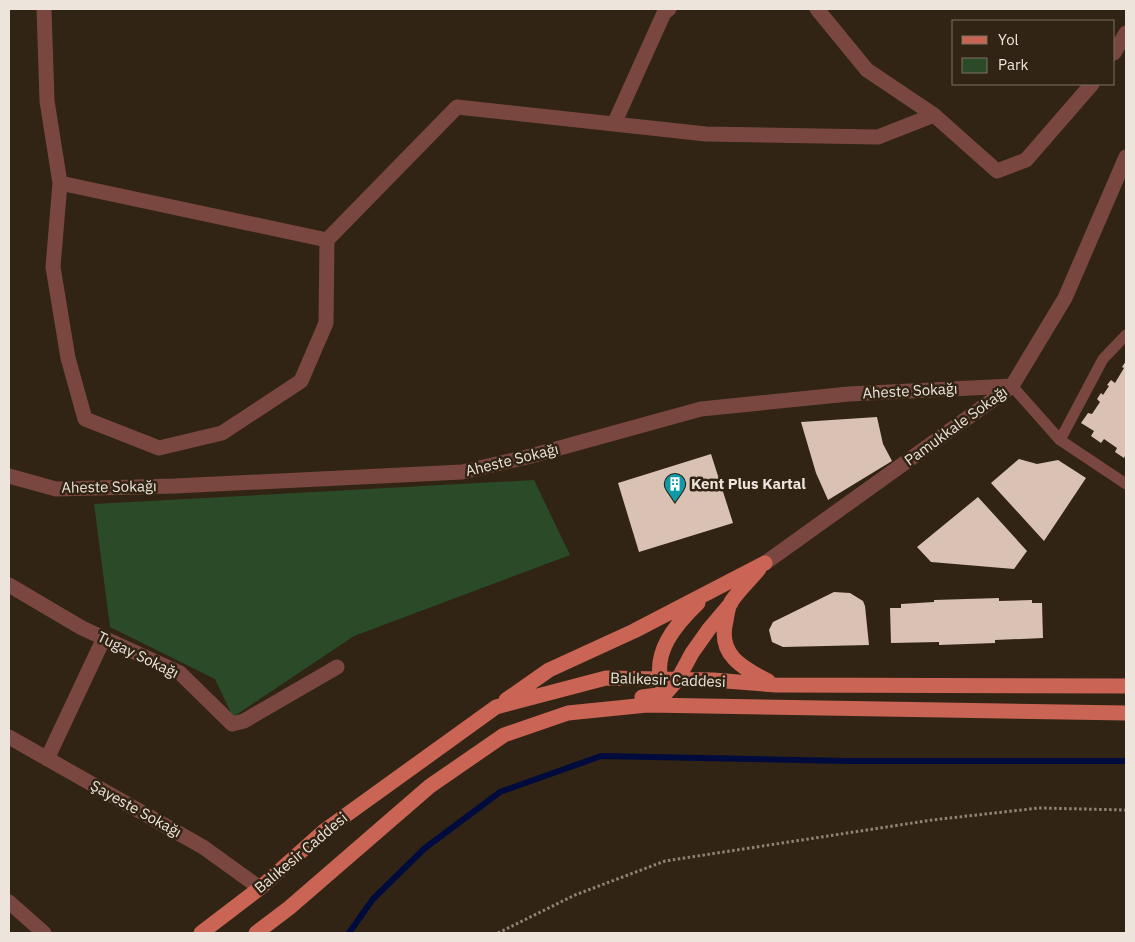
<svg xmlns="http://www.w3.org/2000/svg" width="1135" height="942" viewBox="0 0 1135 942" font-family="'IBM Plex Sans',sans-serif">
<style>
.green{fill:#2b4a28}
.lines{fill:none;stroke-linecap:round;stroke-linejoin:round}
.stream{stroke:#000b3d;stroke-width:6}
.building{fill:#d9c2b4}
.path{stroke:#8d8376;stroke-width:3;stroke-dasharray:2.5 2.5;stroke-linecap:butt}
.service{stroke:#79473f;stroke-width:11}
.minor{stroke:#79473f;stroke-width:15}
.primary{stroke:#ca6454;stroke-width:15}
.labels{text-anchor:middle;stroke-width:5;stroke-linejoin:round;paint-order:stroke}
.street-label{font-size:15px;fill:#ede5db;stroke:#312414}
.poi-label{font-size:15px;font-weight:bold;fill:#ede5db;stroke:#312414;text-anchor:start}
</style>
<rect width="100%" height="100%" fill="#312414"/>
<path class="green" d="M 534,480 L 570,555 L 354,636 L 233,717 L 215,679 L 110,627 L 94,504 Z"/>
<g class="lines">
<path class="stream" d="M 349,933 L 373,899 L 425,848 L 500,792 L 601,756 L 846,761 L 1126,761"/>
</g>
<path class="building" d="M 1126,361 L 1126,454 L 1124,458 L 1115,452 L 1117,448 L 1104,439 L 1101,443 L 1091,436 L 1094,431 L 1081,423 L 1088,413 L 1092,414 L 1100,402 L 1097,399 L 1101,393 L 1103,395 L 1109,386 L 1107,385 L 1111,380 L 1115,383 L 1124,368 L 1122,367 Z
M 877,417 L 883,444 L 892,461 L 828,500 L 816,473 L 801,422 Z
M 711,454 L 733,523 L 639,552 L 618,483 Z
M 1019,459 L 1037,464 L 1058,460 L 1086,478 L 1044,541 L 991,483 Z
M 978,497 L 1027,551 L 1014,569 L 931,562 L 917,547 Z
M 834,592 L 850,593 L 863,601 L 865,606 L 869,645 L 783,647 L 772,642 L 769,630 L 773,622 Z
M 999,598 L 999,601 L 1032,600 L 1032,603 L 1042,603 L 1043,638 L 995,640 L 995,643 L 939,645 L 939,642 L 891,643 L 890,608 L 901,608 L 901,604 L 934,602 L 934,600 Z"/>
<g class="lines">
<path class="path" d="M 498,933 L 575,895 L 665,861 L 932,820 L 1039,808 L 1126,810"/>
<path class="service" d="M 1012,386 L 1060,440 L 1126,484
M 1060,440 L 1103,359 L 1126,335"/>
<path class="minor" d="M 44,9 L 47,101 L 60,183 L 53,267 L 68,358 L 85,419 L 159,448 L 222,433 L 301,381 L 326,323 L 327,240 L 457,107 L 706,134 L 878,137 L 934,115
M 817,9 L 867,70 L 934,115 L 997,171 L 1026,160 L 1092,84
M 1114,53 L 1126,33
M 614,124 L 664,13 L 669,9
M 60,183 L 327,240
M 9,476 L 56,489 L 175,486 L 462,472 L 527,457 L 701,409 L 849,394 L 1012,386
M 765,563 L 1012,386 L 1065,298 L 1126,157
M 9,585 L 82,628 L 180,673 L 232,724 L 244,721 L 337,667
M 9,737 L 203,847 L 260,888
M 47,759 L 104,638
M 9,902 L 44,933"/>
<path class="primary" d="M 759,569 C 750,580 739,590 731,602 C 728,607 727,615 726,621 C 717,655 743,668 768,681
M 663,687 C 650,654 676,624 698,603
M 642,697 L 665,694 L 678,679 L 692,653 L 709,629 L 731,603
M 506,700 L 549,670 L 634,631 L 765,563
M 201,933 L 260,888 L 324,831 L 496,707 L 606,678 L 713,680 L 776,685 L 1126,686
M 256,933 L 289,908 L 430,786 L 504,735 L 568,713 L 647,705 L 1126,713"/>
</g>
<defs>
<g id="building-pin" transform="scale(1.125)"><path d="M0 17L-7.5 6A9.5 9.5 0 1 1 7.5 6Z" fill="#0f9aa8" stroke="#312414"/><path d="M-4-6H4V6H1V3H-1V6H-4ZM-2.5-4.3h1.7v1.8h-1.7ZM.8-4.3h1.7v1.8H.8ZM-2.5-1h1.7V.8h-1.7ZM.8-1h1.7V.8H.8Z" fill="#fff"/></g>
</defs>
<g fill-rule="evenodd">
<use href="#building-pin" x="675" y="484"/>
</g>
<g class="labels">
<g class="street-label">
<text transform="translate(910 391) rotate(-3)" y="5">Aheste Sokağı</text>
<text transform="translate(956 426) rotate(-36)" y="5">Pamukkale Sokağı</text>
<text transform="translate(512 460) rotate(-14)" y="5">Aheste Sokağı</text>
<text transform="translate(109 487) rotate(-1)" y="5">Aheste Sokağı</text>
<text transform="translate(138 655) rotate(26)" y="5">Tugay Sokağı</text>
<text transform="translate(668 680) rotate(2)" y="5">Balıkesir Caddesi</text>
<text transform="translate(136 809) rotate(29)" y="5">Şayeste Sokağı</text>
<text transform="translate(301 853) rotate(-40)" y="5">Balıkesir Caddesi</text>
</g>
<g class="poi-label">
<text x="691" y="489">Kent Plus Kartal</text>
</g>
</g>
<rect width="1135" height="942" fill="none" stroke="#ede5db" stroke-width="20"/>
<rect x="952" y="20" width="162" height="65" fill="#312414" stroke="#7c7164"/>
<rect x="962" y="36" width="25" height="8" fill="#ca6454" stroke="#7c7164"/>
<text x="998" y="45" font-size="15" fill="#ede5db">Yol</text>
<rect x="962" y="58" width="25" height="15" fill="#2b4a28" stroke="#7c7164"/>
<text x="998" y="70" font-size="15" fill="#ede5db">Park</text>
</svg>
